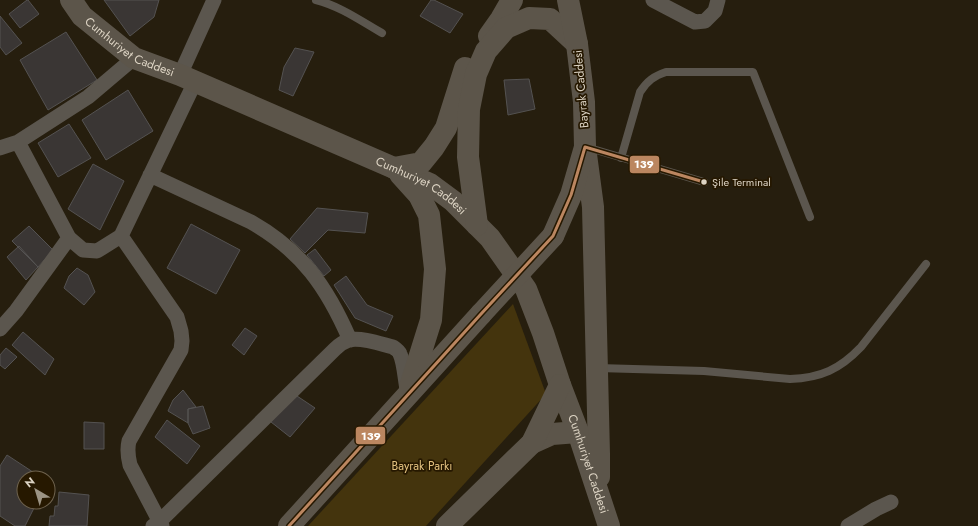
<svg xmlns="http://www.w3.org/2000/svg" width="978" height="526" viewBox="0 0 978 526" font-family="Jost,sans-serif">
<style>
.green{fill:#44340d}
.building{fill:#3a3634;stroke:#545251}
.lines{fill:none;stroke-linecap:round;stroke-linejoin:round}
.service{stroke:#5b564e;stroke-width:8}
.minor{stroke:#5b564e;stroke-width:15}
.primary{stroke:#5c554a;stroke-width:22}
.primary-bridge{stroke:#5c554a;stroke-width:22}
.bus-1-casing{stroke:#261800;stroke-width:6}
.bus-1{stroke:#bb8660;stroke-width:3}
.bus-dot{fill:#dcd3c3;stroke:#261800;stroke-width:1.5}
.labels{text-anchor:middle;stroke-width:3.5;stroke-linejoin:round;paint-order:stroke}
.bus-label{font-size:11px;fill:#dcd3c3;stroke:#261800;text-anchor:start}
.street-label{font-size:12px;fill:#dcd3c3;stroke:#261800}
.park-label{font-size:12px;fill:#e2c07e;stroke:#261800}
.line-badge{stroke:#261800;stroke-width:1.5}
.badge-label{font-size:11px;text-anchor:middle;font-weight:bold;fill:#fff}
</style>
<rect width="100%" height="100%" fill="#261e0e"/>
<path class="green" d="M 513,304 L 546,394 L 426,526 L 308,526 Z"/>
<path class="building" d="M 27,0 L 28,0 L 39,14 L 20,28 L 9,14 Z
M 104,0 L 159,0 L 154,17 L 130,36 Z
M 431,0 L 434,0 L 463,14 L 450,33 L 420,16 Z
M 0,16 L 22,43 L 6,55 L 0,47 Z
M 66,32 L 97,80 L 48,110 L 20,60 Z
M 295,48 L 314,52 L 293,96 L 279,90 L 284,67 Z
M 529,79 L 535,109 L 508,115 L 504,80 Z
M 128,90 L 153,131 L 106,160 L 82,120 Z
M 69,124 L 91,158 L 58,177 L 38,143 Z
M 93,164 L 124,181 L 100,230 L 68,209 Z
M 317,208 L 368,213 L 365,233 L 328,230 L 305,253 L 290,239 Z
M 191,224 L 240,250 L 216,294 L 167,268 Z
M 29,226 L 53,250 L 38,267 L 12,241 Z
M 19,246 L 38,267 L 26,280 L 7,257 Z
M 315,249 L 331,270 L 324,276 L 307,255 Z
M 77,268 L 88,275 L 95,292 L 84,305 L 64,288 L 69,276 Z
M 346,276 L 367,305 L 393,316 L 386,331 L 355,318 L 334,285 Z
M 245,328 L 257,336 L 244,355 L 232,345 Z
M 23,332 L 54,359 L 45,375 L 12,345 Z
M 6,348 L 17,357 L 5,369 L 0,365 L 0,355 Z
M 183,390 L 196,407 L 188,409 L 188,423 L 168,411 L 173,400 Z
M 294,394 L 315,408 L 290,437 L 271,422 Z
M 203,406 L 210,428 L 193,434 L 188,423 L 188,409 Z
M 167,420 L 200,446 L 187,464 L 155,437 Z
M 84,422 L 104,423 L 104,449 L 84,449 Z
M 7,455 L 42,478 L 24,478 L 24,502 L 37,502 L 25,526 L 15,526 L 0,516 L 0,466 Z
M 59,492 L 89,495 L 87,526 L 49,526 L 50,516 L 54,516 L 55,506 L 58,506 Z"/>
<g class="lines">
<path class="service" d="M 316,0 C 340,6 361,21 382,33
M 586,147 L 704,182
M 621,158 L 640,92 C 647,81 654,76 666,72 L 753,72 L 810,217
M 598,368 L 704,371 L 790,379 C 821,378 840,369 861,347 L 926,264"/>
<path class="minor" d="M 653,0 L 695,22 L 705,21 L 715,11 L 718,0
M 180,75 L 214,0
M 18,142 L 69,238 L 83,250 L 97,251 L 121,236 L 195,82
M 0,148 L 18,142 L 88,97 L 134,58
M 150,175 L 251,222 C 302,251 327,287 350,340
M 121,236 L 177,317 L 181,331 L 182,341 L 181,350 L 129,441 C 127,449 128,457 130,465 L 162,526
M 0,329 L 16,311 L 69,238
M 153,526 L 159,522 L 335,349 C 339,345 343,342 349,340 C 361,337 381,344 393,347 C 396,349 399,351 400,354 C 404,362 405,379 407,389
M 848,526 L 876,509 L 891,502"/>
<g class="primary">
<path id="s1" d="M 71,0 L 82,16 L 134,58 L 180,75 L 394,168 L 430,184 L 453,201 L 490,238 L 526,289 L 543,333 L 560,385 L 578,432 L 609,526"/>
<path d="M 489,36 L 501,19 L 512,0"/>
<path d="M 585,147 L 593,207 L 599,454 L 599,477"/>
<path d="M 394,168 L 421,163 L 434,147 L 446,128 L 465,68"/>
<path d="M 400,174 L 419,195 L 429,215 L 435,269 L 431,320 L 410,387"/>
<path d="M 477,225 L 468,157 L 469,109 L 476,74 L 486,51 L 506,28 L 529,18 L 550,19 L 577,44"/>
<path d="M 553,236 L 571,195 L 585,147 L 584,102 L 577,44 L 568,0"/>
<path d="M 532,443 L 552,434 L 578,432"/>
<path d="M 289,526 L 481,314"/>
<path d="M 447,526 L 532,443 L 560,385"/>
</g>
<path class="primary-bridge" d="M 481,314 L 553,236"/>
<g class="bus-1-casing">
<path id="bus-1" d="M 585,147 L 704,182
M 289,526 L 481,314 L 553,236 L 571,195 L 585,147"/>
</g>
<use href="#bus-1" class="bus-1"/>
</g>
<circle class="bus-dot" cx="704" cy="182" r="3.5"/>
<g class="labels">
<g class="bus-label">
<text x="712" y="186">Şile Terminal</text>
</g>
<g class="street-label">
<text dy="4" stroke="none"><textPath href="#s1" startOffset="77">Cumhuriyet Caddesi</textPath></text>
<text transform="translate(581 89) rotate(-95)" y="4">Bayrak Caddesi</text>
<text dy="4" stroke="none"><textPath href="#s1" startOffset="401">Cumhuriyet Caddesi</textPath></text>
<text dy="4" stroke="none"><textPath href="#s1" startOffset="737">Cumhuriyet Caddesi</textPath></text>
</g>
<g class="park-label">
<text x="422" y="470">Bayrak Parkı</text>
</g>
</g>
<g class="line-badge">
<rect x="629" y="155" width="31" height="19" rx="4" fill="#bb8660"/>
<rect x="355" y="426" width="31" height="19" rx="4" fill="#bb8660"/>
</g>
<g class="badge-label">
<text x="644" y="168">139</text>
<text x="371" y="440">139</text>
</g>
<g transform="translate(36 490) rotate(322)"><circle r="19" fill="#261800" stroke="#6f634e"/>
<path d="M0-3L7 15L0 10L-7 15Z" fill="#9c9484"/>
<text y="-6" font-size="11" font-weight="bold" text-anchor="middle" fill="#dcd3c3">N</text>
</g>
</svg>
